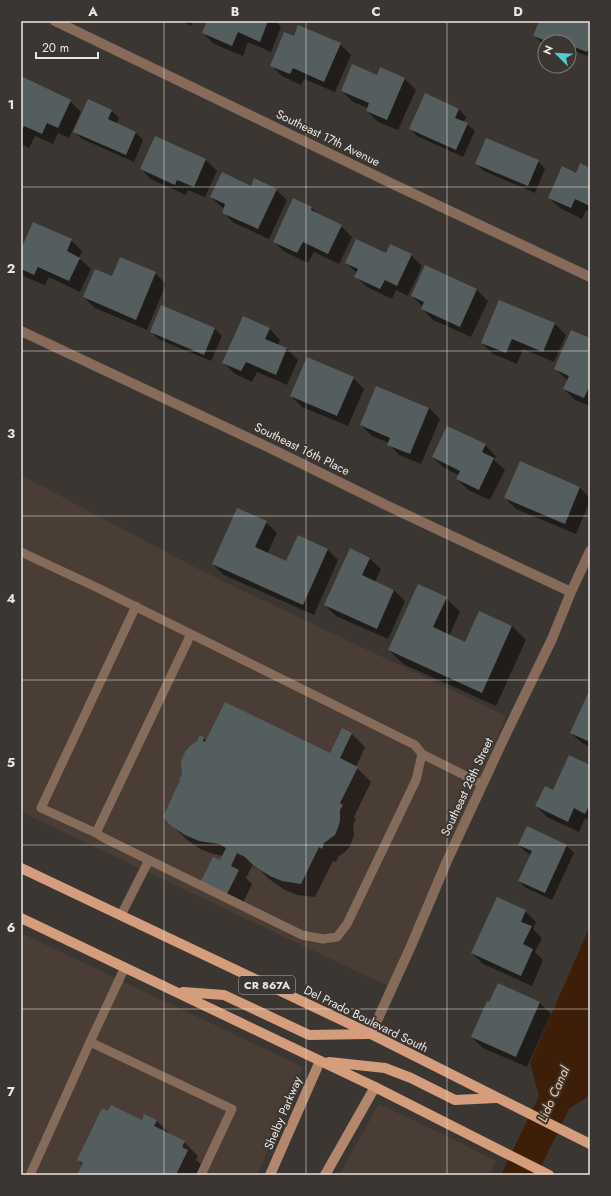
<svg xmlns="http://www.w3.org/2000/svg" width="611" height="1196" viewBox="0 0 611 1196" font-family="Jost,sans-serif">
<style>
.built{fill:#493d35}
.water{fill:#3c1e09}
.shadow{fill:#0007}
.building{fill:#555e5e}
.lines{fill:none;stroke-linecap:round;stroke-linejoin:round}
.lane{stroke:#866b5b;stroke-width:9}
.street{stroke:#866b5b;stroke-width:10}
.secondary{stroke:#b2876d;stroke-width:10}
.primary{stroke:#d49d7b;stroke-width:10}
.grid{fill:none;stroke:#eae6e3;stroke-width:1;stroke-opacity:0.55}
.labels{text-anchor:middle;stroke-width:4;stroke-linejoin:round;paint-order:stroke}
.shield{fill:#3c3632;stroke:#b6b1ae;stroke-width:1}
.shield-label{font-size:11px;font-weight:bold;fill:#eae6e3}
.street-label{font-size:12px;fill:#eae6e3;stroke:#3c3632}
.water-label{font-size:13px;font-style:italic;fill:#ffc9a9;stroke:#3c3632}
.neatline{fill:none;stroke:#eae6e3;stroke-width:1.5}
.grid-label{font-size:13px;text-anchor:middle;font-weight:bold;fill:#eae6e3}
</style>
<rect width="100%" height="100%" fill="#3c3632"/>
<path class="built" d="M 21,475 L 200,570 L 506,716 L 394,989 L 21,812 Z
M 21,933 L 303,1067 L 257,1175 L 21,1175 Z
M 379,1104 L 443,1134 L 496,1161 L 490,1174 L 339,1175 Z"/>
<path class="water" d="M 590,926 L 590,1095 L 569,1109 L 537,1175 L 501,1175 L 539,1096 L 530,1063 Z"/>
<path class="shadow" d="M 184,21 L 193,21 L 191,26 L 183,22 Z
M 208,21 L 275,21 L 281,27 L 271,52 L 248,42 L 243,56 L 214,44 L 203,33 Z
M 540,21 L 590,21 L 590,57 L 569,49 L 569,42 L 545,42 L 545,44 L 542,43 L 534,36 Z
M 294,37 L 340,44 L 351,55 L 335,92 L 304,79 L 301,85 L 282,76 L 271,65 Z
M 381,68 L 405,79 L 416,90 L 398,130 L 378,122 L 367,111 L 368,108 L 353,102 L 342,91 L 377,76 Z
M 21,78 L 70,101 L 81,112 L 69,138 L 58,133 L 53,144 L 35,136 L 29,148 L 21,144 Z
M 459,109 L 466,117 L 464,122 L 467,124 L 475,131 L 463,157 L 417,136 L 410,129 Z
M 112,111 L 119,118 L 116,124 L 136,133 L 143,140 L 134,162 L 82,139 L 75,132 Z
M 155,137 L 206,160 L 217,171 L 205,197 L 188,190 L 186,195 L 152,180 L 141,169 Z
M 538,161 L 545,169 L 535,193 L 484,171 L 476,164 Z
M 590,169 L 590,212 L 586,210 L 582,219 L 560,208 L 549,198 L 576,174 Z
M 251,187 L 276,190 L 287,200 L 269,239 L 234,223 L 223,212 L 224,209 L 211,197 Z
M 294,199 L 312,208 L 320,216 L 341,226 L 352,237 L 339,264 L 314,252 L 308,263 L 285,252 L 274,242 Z
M 71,240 L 82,251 L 79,258 L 91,269 L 80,292 L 49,277 L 45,285 L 25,277 L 21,272 L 21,251 Z
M 411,255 L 422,266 L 408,296 L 396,290 L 392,299 L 367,287 L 356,277 L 357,273 L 346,263 Z
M 426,267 L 477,290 L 488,301 L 471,337 L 433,320 L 422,309 L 423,307 L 412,296 Z
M 155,273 L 166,284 L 147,330 L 95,308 L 84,297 L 112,278 Z
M 500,301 L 555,324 L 566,335 L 554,362 L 523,349 L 517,364 L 493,354 L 482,343 Z
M 161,306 L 215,329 L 222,336 L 211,361 L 158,339 L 151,331 Z
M 270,329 L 280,340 L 278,345 L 287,349 L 298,360 L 287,385 L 257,372 L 252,382 L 235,374 L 224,363 Z
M 590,339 L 590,406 L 575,400 L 564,389 L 568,381 L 555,369 Z
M 353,378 L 364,389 L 348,426 L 302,407 L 291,396 Z
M 429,408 L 440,419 L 421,464 L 399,455 L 389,444 L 389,443 L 372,436 L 361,425 Z
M 485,445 L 496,456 L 494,460 L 505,470 L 490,500 L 468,490 L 457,479 L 459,475 L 444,468 L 433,457 Z
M 521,462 L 580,488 L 590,498 L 590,501 L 576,534 L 516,509 L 505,498 Z
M 266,522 L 277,533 L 267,554 L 287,563 L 327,549 L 338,560 L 314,615 L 224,575 L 213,564 Z
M 351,550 L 370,559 L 381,569 L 375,582 L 394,590 L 405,601 L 388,639 L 336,616 L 325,605 Z
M 446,598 L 460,612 L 449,636 L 466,643 L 480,612 L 512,626 L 526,640 L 496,706 L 403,664 L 389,650 Z
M 590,691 L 590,747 L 582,743 L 571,733 Z
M 352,734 L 365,747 L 356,767 L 371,782 L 354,817 L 356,819 L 353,825 L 354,835 L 350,846 L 346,851 L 338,857 L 336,862 L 333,861 L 315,897 L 297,895 L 285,890 L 269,879 L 260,870 L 252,866 L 246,878 L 252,884 L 240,909 L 215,897 L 221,862 L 223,856 L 213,854 L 200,849 L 186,839 L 164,817 L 201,737 L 207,741 L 330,754 Z
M 590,766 L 590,821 L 585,818 L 579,832 L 547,817 L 536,806 L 553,791 Z
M 519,845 L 566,845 L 574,853 L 552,900 L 526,888 L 519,881 L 531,855 L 526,852 Z
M 525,911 L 536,922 L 533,929 L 542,938 L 535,952 L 543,960 L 532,986 L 483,964 L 472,953 Z
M 498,984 L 540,1003 L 551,1014 L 527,1067 L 483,1048 L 472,1037 Z
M 145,1115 L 157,1121 L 171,1135 L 184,1142 L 198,1156 L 196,1160 L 201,1164 L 196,1175 L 78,1175 L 83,1165 L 78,1160 L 142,1121 Z"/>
<path class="building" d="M 207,21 L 268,21 L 260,42 L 238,32 L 232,46 L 202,33 Z
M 539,21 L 590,21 L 590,45 L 587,52 L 569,45 L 569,42 L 561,42 L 554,40 L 553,42 L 549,42 L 533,36 Z
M 298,25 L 341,43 L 324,82 L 293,68 L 290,74 L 270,66 L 284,32 L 294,36 Z
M 352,64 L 377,75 L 380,67 L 405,78 L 387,120 L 366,111 L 369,103 L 341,91 Z
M 21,76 L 71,100 L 58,128 L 47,123 L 42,134 L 24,126 L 21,132 Z
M 425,93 L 459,109 L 455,118 L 468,123 L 456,150 L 409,129 Z
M 88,99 L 112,110 L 108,119 L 136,132 L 126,155 L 73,132 Z
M 155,136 L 206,159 L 194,187 L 177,180 L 175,185 L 140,169 Z
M 486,138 L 539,160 L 528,186 L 475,164 Z
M 580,163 L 590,168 L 590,206 L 575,199 L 571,208 L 548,198 L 562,166 L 576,173 Z
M 222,172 L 251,186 L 254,178 L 277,189 L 258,229 L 222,213 L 225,204 L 210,197 Z
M 293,198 L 312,207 L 311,210 L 342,225 L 328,254 L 303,242 L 297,253 L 273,242 Z
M 33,222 L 72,239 L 67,251 L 80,258 L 69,281 L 38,267 L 34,275 L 21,269 L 21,249 Z
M 356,239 L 386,253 L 390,244 L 412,254 L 397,286 L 385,280 L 380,289 L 354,277 L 358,269 L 345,263 Z
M 120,257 L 156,272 L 136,320 L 83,297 L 95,269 L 112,276 Z
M 425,265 L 477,289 L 460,327 L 421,309 L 424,302 L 411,296 Z
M 499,300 L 555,323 L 543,352 L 512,339 L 506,353 L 481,343 Z
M 161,305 L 215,328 L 204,355 L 150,332 Z
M 243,316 L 270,328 L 265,339 L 287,348 L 276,375 L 246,362 L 241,371 L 222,363 Z
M 571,330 L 590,338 L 590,385 L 584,398 L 563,389 L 569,376 L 554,369 Z
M 307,357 L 354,377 L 337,416 L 290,396 Z
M 376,386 L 429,408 L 410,454 L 387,445 L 390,438 L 360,425 Z
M 447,426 L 486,444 L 482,452 L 494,458 L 479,490 L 456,479 L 460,471 L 432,457 Z
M 520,461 L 580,487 L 565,524 L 504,498 Z
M 237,508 L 267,521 L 255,547 L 286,561 L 298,535 L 328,549 L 303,605 L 212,564 Z
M 350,548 L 370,558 L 362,575 L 394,590 L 377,629 L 324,605 Z
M 418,584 L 447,597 L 433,627 L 465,642 L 479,611 L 512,626 L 482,693 L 388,650 Z
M 590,689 L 590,742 L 570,733 Z
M 225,702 L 330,753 L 342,728 L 352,733 L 340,758 L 358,767 L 340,803 L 343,805 L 340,810 L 340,820 L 339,825 L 335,835 L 324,843 L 322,849 L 319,847 L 301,884 L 282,881 L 270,876 L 254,866 L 245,857 L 237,853 L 231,866 L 239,870 L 226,896 L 200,883 L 213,857 L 220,860 L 226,848 L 219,844 L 199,841 L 185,835 L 170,825 L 163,817 L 180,780 L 179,780 L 182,774 L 181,761 L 185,752 L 190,746 L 197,741 L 200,735 L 204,737 L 203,741 L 205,742 Z
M 569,755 L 590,765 L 590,804 L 585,814 L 574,808 L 568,822 L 535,806 L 545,786 L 553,790 Z
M 527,826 L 567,845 L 545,893 L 518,881 L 532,851 L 518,845 Z
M 497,897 L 526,910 L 521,922 L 532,926 L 523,944 L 533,949 L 521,976 L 471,953 Z
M 498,983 L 540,1002 L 516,1057 L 471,1037 L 487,1001 L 489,1002 Z
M 111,1105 L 142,1120 L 144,1114 L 157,1120 L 154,1126 L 185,1141 L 182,1147 L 188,1150 L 176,1175 L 77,1175 L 83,1163 L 77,1160 L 102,1108 L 108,1111 Z"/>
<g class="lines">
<path class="lane" d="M 21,552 L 98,588 L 415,745 L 422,754 L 482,784
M 191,634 L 96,833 L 104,838 L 302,935 L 323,939 L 337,937 L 347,924 L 416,780 L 422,754
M 96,833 L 41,808 L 136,606
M 121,915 L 149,860
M 125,967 L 90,1042 L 232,1109 L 201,1175
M 30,1175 L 90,1042"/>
<path class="street" d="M 55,21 L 397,186 L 590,277
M 21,331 L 274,450 L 390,507 L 571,592
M 371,1034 L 411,946 L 447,861 L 504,738 L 552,639 L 571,592 L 590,551"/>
<path class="secondary" d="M 270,1175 L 320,1061
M 325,1175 L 375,1087"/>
<path class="primary" d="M 21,868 L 371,1034 L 590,1144
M 21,918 L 375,1087 L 549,1175
M 183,992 L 224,995 L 309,1035 L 368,1034
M 329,1062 L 385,1068 L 411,1078 L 455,1100 L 496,1098"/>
</g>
<path class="grid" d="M 164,21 L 164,1175M 306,21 L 306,1175M 447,21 L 447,1175M 21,187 L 590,187M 21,351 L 590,351M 21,516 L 590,516M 21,680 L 590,680M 21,845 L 590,845M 21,1009 L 590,1009"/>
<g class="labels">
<rect class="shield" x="239" y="976" width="56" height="18" rx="3"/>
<g class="shield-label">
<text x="267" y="989">CR 867A</text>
</g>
<g class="street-label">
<text transform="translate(328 138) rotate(26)" y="4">Southeast 17th Avenue</text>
<text transform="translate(302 449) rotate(26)" y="4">Southeast 16th Place</text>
<text transform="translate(467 787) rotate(-65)" y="4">Southeast 28th Street</text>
<text transform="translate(366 1019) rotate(26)" y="4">Del Prado Boulevard South</text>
<text transform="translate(283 1113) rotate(-67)" y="4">Shelby Parkway</text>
</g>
<g class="water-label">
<text transform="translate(553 1094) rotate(-66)" y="5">Lido Canal</text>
</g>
</g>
<rect width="611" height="1196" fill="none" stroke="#3c3632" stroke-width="44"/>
<g transform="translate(557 54) rotate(294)"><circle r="19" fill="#3c3632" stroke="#827c79"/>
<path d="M0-3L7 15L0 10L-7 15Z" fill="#52ccd0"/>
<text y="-6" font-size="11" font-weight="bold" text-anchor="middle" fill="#eae6e3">N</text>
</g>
<path d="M36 52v6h62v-6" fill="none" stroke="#eae6e3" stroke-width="2"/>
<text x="42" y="52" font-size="12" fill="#eae6e3" stroke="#3c3632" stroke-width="3" paint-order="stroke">20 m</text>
<rect x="22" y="22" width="567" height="1152" class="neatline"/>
<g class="grid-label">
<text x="93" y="16">A</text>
<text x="235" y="16">B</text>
<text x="376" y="16">C</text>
<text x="518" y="16">D</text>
<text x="11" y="109">1</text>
<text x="11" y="273">2</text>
<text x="11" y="438">3</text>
<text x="11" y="603">4</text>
<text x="11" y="767">5</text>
<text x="11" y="932">6</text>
<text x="11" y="1096">7</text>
</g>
</svg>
